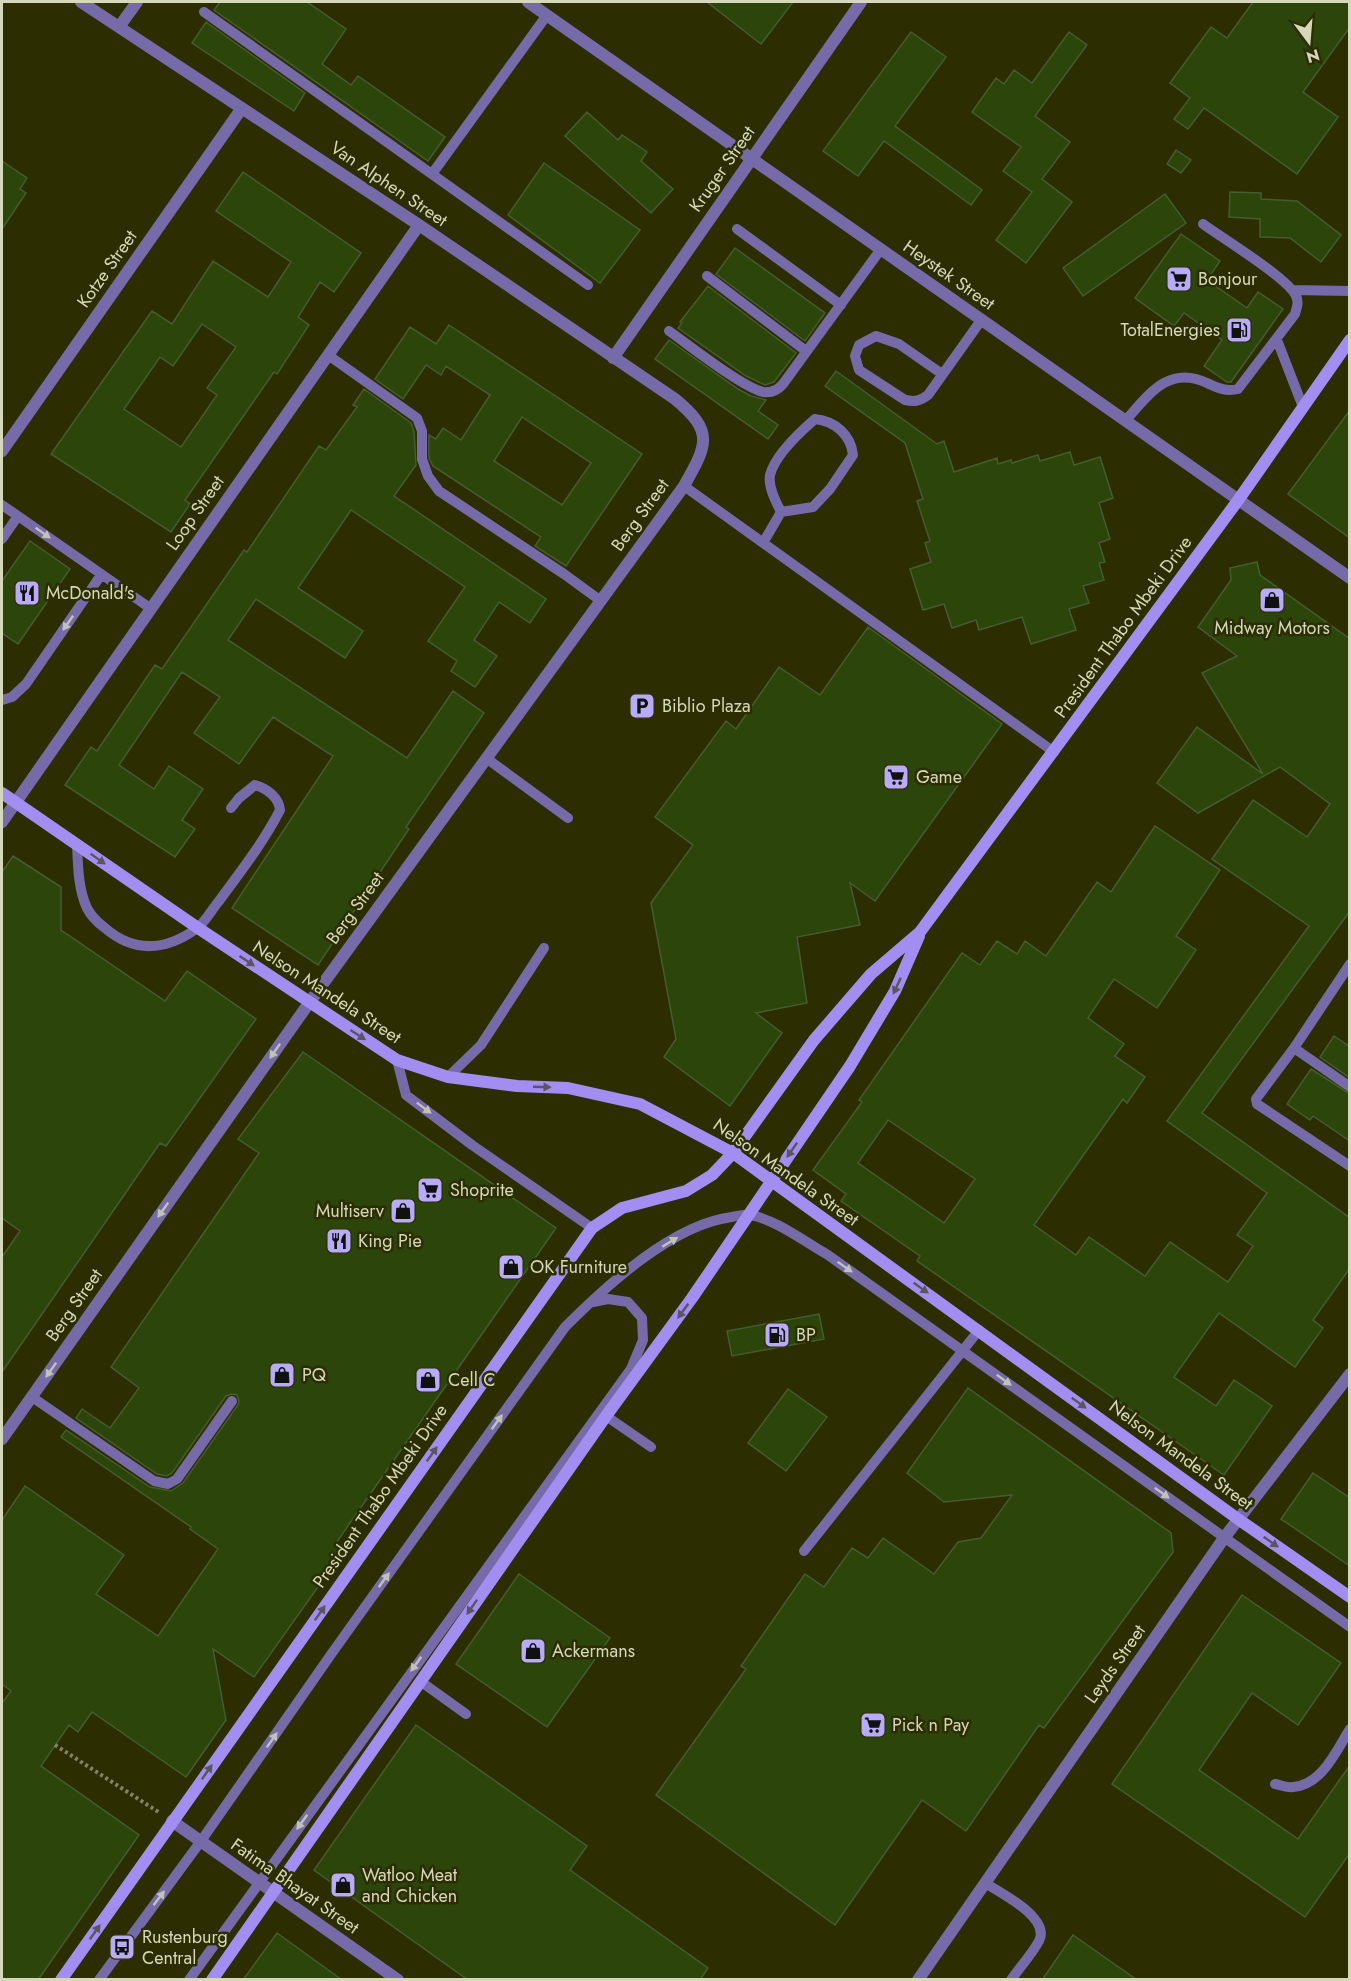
<svg xmlns="http://www.w3.org/2000/svg" width="1351" height="1981" viewBox="0 0 1351 1981" font-family="Jost,sans-serif">
<style>
.building{fill:#2b450b;stroke:#455d2e;stroke-width:1.5;fill-rule:evenodd}
.lines{fill:none;stroke-linecap:round;stroke-linejoin:round}
.path{stroke:#82845f;stroke-width:4;stroke-dasharray:3 3;stroke-linecap:butt}
.lane{stroke:#766ba8;stroke-width:10}
.street{stroke:#766ba8;stroke-width:12}
.secondary{stroke:#a18ef0;stroke-width:12}
.oneway{fill:#c2c2b7}
.oneway2{fill:#5b5461}
.labels{text-anchor:middle;stroke-width:5;stroke-linejoin:round;paint-order:stroke}
.street-label{font-size:18px;fill:#d5d8bb;stroke:#2c2d01}
.poi-label{font-size:18px;fill:#d5d8bb;stroke:#2c2d01;text-anchor:start}
</style>
<rect width="100%" height="100%" fill="#2c2d01"/>
<path class="building" d="M 220,2 L 307,2 L 346,29 L 322,64 L 351,85 L 358,76 L 445,137 L 428,161 L 214,10 Z
M 707,2 L 793,2 L 761,44 Z
M 1253,2 L 1350,2 L 1350,27 L 1303,92 L 1338,117 L 1297,174 L 1204,108 L 1188,129 L 1174,119 L 1190,98 L 1170,83 L 1211,27 L 1227,38 Z
M 206,22 L 305,93 L 294,111 L 192,43 Z
M 911,32 L 946,57 L 895,126 L 982,190 L 971,205 L 884,141 L 858,176 L 823,151 Z
M 1069,32 L 1087,45 L 1035,116 L 1070,142 L 1042,179 L 1072,202 L 1026,263 L 996,240 L 1032,192 L 1003,171 L 1021,147 L 972,112 L 996,78 L 1004,84 L 1014,70 L 1032,83 Z
M 587,112 L 618,140 L 622,135 L 647,152 L 641,161 L 673,189 L 651,213 L 565,136 Z
M 1176,150 L 1191,160 L 1181,173 L 1167,164 Z
M 2,161 L 27,178 L 20,189 L 26,193 L 2,229 Z
M 544,163 L 640,230 L 600,283 L 508,215 Z
M 243,172 L 361,253 L 334,292 L 320,282 L 298,317 L 309,325 L 277,374 L 274,372 L 185,500 L 190,504 L 171,532 L 51,454 L 152,311 L 172,324 L 213,261 L 268,297 L 291,262 L 216,211 ZM 202,324 L 236,347 L 207,388 L 217,395 L 181,447 L 124,409 L 160,357 L 173,366 Z
M 1230,192 L 1261,193 L 1261,199 L 1297,201 L 1341,235 L 1321,262 L 1290,238 L 1260,237 L 1260,219 L 1229,217 Z
M 1165,194 L 1186,223 L 1083,296 L 1063,268 Z
M 1181,234 L 1220,261 L 1207,280 L 1247,308 L 1258,292 L 1283,309 L 1231,382 L 1227,382 L 1204,366 L 1222,340 L 1184,313 L 1174,326 L 1135,298 Z
M 735,248 L 825,313 L 805,341 L 716,274 Z
M 708,286 L 796,353 L 774,382 L 765,385 L 746,376 L 678,328 L 682,323 L 680,322 Z
M 449,325 L 642,454 L 566,566 L 535,546 L 541,537 L 433,466 L 429,458 L 429,435 L 436,439 L 443,428 L 461,440 L 490,395 L 446,366 L 441,375 L 426,365 L 403,399 L 375,379 L 410,327 L 436,344 ZM 522,417 L 591,463 L 562,505 L 494,461 Z
M 669,340 L 738,389 L 751,396 L 766,400 L 758,411 L 778,425 L 768,439 L 655,359 Z
M 836,371 L 937,444 L 944,441 L 954,472 L 997,458 L 998,464 L 1011,460 L 1012,463 L 1038,455 L 1040,461 L 1070,452 L 1074,465 L 1100,457 L 1113,498 L 1099,503 L 1110,539 L 1099,543 L 1105,562 L 1099,563 L 1104,580 L 1083,586 L 1089,603 L 1069,609 L 1076,630 L 1031,644 L 1022,617 L 979,630 L 976,620 L 952,628 L 944,604 L 923,610 L 910,569 L 931,562 L 925,543 L 930,541 L 917,501 L 923,499 L 905,443 L 825,386 Z
M 364,389 L 411,423 L 414,432 L 416,465 L 394,496 L 546,599 L 530,623 L 499,602 L 474,640 L 497,656 L 475,687 L 451,671 L 457,661 L 428,641 L 465,587 L 351,510 L 298,588 L 363,631 L 345,658 L 256,599 L 228,640 L 407,758 L 453,691 L 484,713 L 406,827 L 409,829 L 318,965 L 232,908 L 333,756 L 273,717 L 239,764 L 194,733 L 220,697 L 182,672 L 119,765 L 154,789 L 169,766 L 203,789 L 182,820 L 195,829 L 175,857 L 65,785 L 91,747 L 97,751 L 155,665 L 162,669 L 244,550 L 247,552 L 319,446 L 326,450 L 357,407 L 353,405 Z
M 1350,410 L 1350,538 L 1288,494 Z
M 30,541 L 70,569 L 18,644 L 2,633 L 2,581 Z
M 1257,562 L 1260,575 L 1350,639 L 1350,911 L 1202,1113 L 1350,1218 L 1350,1268 L 1313,1320 L 1323,1328 L 1295,1367 L 1219,1313 L 1174,1377 L 1216,1406 L 1234,1380 L 1272,1406 L 1224,1475 L 917,1261 L 920,1256 L 841,1201 L 846,1194 L 813,1170 L 862,1102 L 859,1100 L 962,953 L 980,965 L 997,941 L 1017,954 L 1025,941 L 1046,956 L 1097,882 L 1111,892 L 1155,826 L 1220,870 L 1176,936 L 1196,950 L 1157,1008 L 1114,979 L 1088,1018 L 1124,1044 L 1115,1056 L 1145,1077 L 1127,1103 L 1123,1099 L 1034,1225 L 1076,1255 L 1089,1237 L 1145,1276 L 1170,1242 L 1228,1282 L 1253,1246 L 1237,1235 L 1267,1193 L 1167,1121 L 1309,926 L 1212,859 L 1253,800 L 1307,837 L 1330,804 L 1280,767 L 1198,813 L 1157,783 L 1197,727 L 1263,774 L 1202,673 L 1237,656 L 1198,627 L 1231,580 L 1230,568 ZM 888,1120 L 975,1179 L 944,1223 L 858,1163 Z
M 868,627 L 1002,724 L 875,901 L 850,883 L 860,925 L 797,937 L 807,1003 L 756,1013 L 782,1033 L 730,1106 L 664,1057 L 676,1039 L 651,903 L 693,845 L 655,817 L 726,721 L 736,729 L 779,667 L 820,695 Z
M 13,856 L 61,887 L 61,930 L 165,1001 L 187,971 L 256,1019 L 166,1146 L 160,1143 L 2,1372 L 2,1257 L 20,1231 L 2,1218 L 2,872 Z
M 1334,1036 L 1350,1047 L 1350,1078 L 1320,1057 Z
M 303,1052 L 556,1228 L 336,1543 L 345,1549 L 254,1677 L 213,1649 L 226,1720 L 186,1777 L 92,1712 L 78,1732 L 69,1725 L 41,1766 L 139,1835 L 38,1980 L 2,1980 L 2,1703 L 11,1691 L 2,1684 L 2,1520 L 25,1486 L 124,1555 L 96,1594 L 158,1636 L 218,1549 L 190,1529 L 191,1527 L 61,1437 L 66,1430 L 150,1487 L 171,1491 L 183,1483 L 238,1405 L 239,1401 L 237,1395 L 232,1394 L 226,1396 L 172,1473 L 167,1476 L 157,1474 L 76,1418 L 82,1409 L 110,1428 L 139,1388 L 111,1367 L 259,1153 L 238,1139 Z
M 1311,1069 L 1350,1094 L 1350,1141 L 1313,1116 L 1310,1120 L 1287,1104 Z
M 819,1314 L 824,1339 L 732,1356 L 727,1331 Z
M 968,1388 L 1171,1533 L 1173,1552 L 1044,1728 L 1039,1725 L 966,1831 L 922,1800 L 835,1925 L 656,1795 L 746,1669 L 741,1666 L 805,1574 L 824,1587 L 852,1548 L 868,1558 L 883,1538 L 934,1574 L 958,1542 L 981,1538 L 1012,1495 L 944,1502 L 907,1473 Z
M 788,1389 L 827,1417 L 786,1471 L 748,1443 Z
M 1313,1473 L 1350,1498 L 1350,1566 L 1281,1519 Z
M 519,1574 L 610,1638 L 547,1727 L 456,1664 Z
M 1242,1595 L 1341,1663 L 1298,1725 L 1252,1693 L 1199,1770 L 1298,1839 L 1350,1765 L 1350,1853 L 1305,1917 L 1112,1784 Z
M 416,1725 L 587,1846 L 570,1870 L 708,1968 L 700,1980 L 468,1980 L 314,1870 Z
M 277,1933 L 342,1980 L 243,1980 Z
M 1073,1935 L 1137,1980 L 1042,1980 Z"/>
<g class="lines">
<path class="path" d="M 55,1745 L 160,1813"/>
<path class="lane" d="M 204,12 L 588,285
M 432,174 L 547,15
M 737,229 L 841,305
M 707,276 L 806,351
M 1292,290 L 1350,291
M 669,331 C 689,345 742,387 763,392 C 771,393 778,390 783,384 L 881,249
M 1277,340 L 1303,407
M 328,355 L 417,418 L 422,431 L 422,459 L 428,476 L 439,491 L 564,574 L 601,601
M 942,374 L 899,344 L 876,336 L 859,345 L 855,356 L 859,370 L 905,400 C 915,402 920,401 928,395 L 982,319
M 815,419 C 835,421 851,435 853,455 L 830,489 L 813,507 L 781,512 C 776,502 768,487 770,475 C 775,455 800,432 815,419 Z
M 1126,420 C 1149,394 1169,365 1207,383 C 1218,388 1226,392 1238,389 L 1295,314 C 1297,307 1299,302 1296,296 C 1288,278 1222,238 1203,224
M 684,486 L 1054,752
M 2,505 L 18,516
M 2,539 L 18,516 L 150,608
M 763,543 L 781,512
M 2,700 L 12,697 L 26,684 L 101,575
M 486,758 L 568,818
M 77,845 C 78,865 78,889 87,908 C 91,916 97,922 105,928 C 134,953 165,951 196,929 C 205,923 212,909 219,901 C 241,871 263,843 280,810 C 279,798 267,788 255,785 L 239,798 L 231,808
M 1294,1048 L 1350,964
M 397,1060 L 406,1095 L 472,1145 L 592,1228
M 448,1077 L 481,1045 L 544,948
M 1350,1087 L 1294,1048 L 1256,1099 L 1257,1104 L 1350,1166
M 32,1397 L 154,1481 L 168,1484 L 177,1479 L 232,1401
M 606,1416 L 651,1447
M 804,1551 L 979,1330
M 420,1681 L 466,1714
M 1275,1784 C 1281,1785 1287,1788 1293,1787 C 1322,1785 1336,1751 1350,1729
M 985,1883 C 1001,1893 1051,1918 1039,1941 C 1032,1954 1020,1967 1011,1980
M 99,1980 L 201,1841 L 332,1653 L 565,1327 C 606,1286 673,1224 732,1217 C 737,1216 744,1214 750,1215 C 775,1219 805,1242 828,1255 L 1350,1627
M 189,1980 L 631,1369 L 643,1340 L 642,1318 L 628,1302 L 608,1299 L 593,1302"/>
<path class="street" d="M 528,2 L 1350,578
M 119,27 L 137,2
M 613,358 L 861,2
M 2,451 L 242,108
M 2,822 L 419,225
M 2,1439 L 309,1003 L 684,486 C 707,445 715,432 675,399 L 419,225 L 81,2
M 172,1821 L 398,1980
M 918,1980 L 1224,1538 L 1350,1374"/>
<path class="secondary" d="M 2,793 L 198,928 L 397,1060 L 448,1077 L 517,1086 L 568,1088 L 640,1104 L 733,1153 L 1238,1519 L 1350,1597
M 61,1980 L 592,1228 L 622,1208 L 686,1191 L 712,1175 L 733,1153 L 814,1040 L 871,974 L 920,932 L 1239,499 L 1350,340
M 212,1980 L 606,1416 L 692,1298 L 850,1066 L 895,991 L 919,936"/>
</g>
<defs><path id="oneway-solid" d="M-6-.8H1V-3.2L6.5 0L1 3.2V.8H-6Z" transform="scale(1.5)"/></defs>
<g class="oneway">
<use href="#oneway-solid" transform="translate(43 533) rotate(35)"/>
<use href="#oneway-solid" transform="translate(68 623) rotate(125)"/>
<use href="#oneway-solid" transform="translate(275 1051) rotate(125)"/>
<use href="#oneway-solid" transform="translate(424 1108) rotate(37)"/>
<use href="#oneway-solid" transform="translate(163 1210) rotate(125)"/>
<use href="#oneway-solid" transform="translate(670 1242) rotate(-31)"/>
<use href="#oneway-solid" transform="translate(845 1267) rotate(35)"/>
<use href="#oneway-solid" transform="translate(51 1370) rotate(125)"/>
<use href="#oneway-solid" transform="translate(1004 1380) rotate(36)"/>
<use href="#oneway-solid" transform="translate(497 1422) rotate(-54)"/>
<use href="#oneway-solid" transform="translate(1162 1493) rotate(36)"/>
<use href="#oneway-solid" transform="translate(384 1580) rotate(-54)"/>
<use href="#oneway-solid" transform="translate(416 1664) rotate(126)"/>
<use href="#oneway-solid" transform="translate(272 1740) rotate(-55)"/>
<use href="#oneway-solid" transform="translate(302 1822) rotate(126)"/>
<use href="#oneway-solid" transform="translate(159 1898) rotate(-53)"/>
</g>
<g class="oneway2">
<use href="#oneway-solid" transform="translate(98 859) rotate(35)"/>
<use href="#oneway-solid" transform="translate(247 961) rotate(34)"/>
<use href="#oneway-solid" transform="translate(897 986) rotate(115)"/>
<use href="#oneway-solid" transform="translate(358 1035) rotate(33)"/>
<use href="#oneway-solid" transform="translate(542 1087) rotate(2)"/>
<use href="#oneway-solid" transform="translate(792 1150) rotate(125)"/>
<use href="#oneway-solid" transform="translate(921 1288) rotate(35)"/>
<use href="#oneway-solid" transform="translate(683 1311) rotate(126)"/>
<use href="#oneway-solid" transform="translate(1079 1403) rotate(36)"/>
<use href="#oneway-solid" transform="translate(432 1454) rotate(-55)"/>
<use href="#oneway-solid" transform="translate(1271 1542) rotate(35)"/>
<use href="#oneway-solid" transform="translate(472 1607) rotate(125)"/>
<use href="#oneway-solid" transform="translate(320 1613) rotate(-55)"/>
<use href="#oneway-solid" transform="translate(207 1772) rotate(-55)"/>
<use href="#oneway-solid" transform="translate(95 1932) rotate(-55)"/>
</g>
<defs>
<g id="supermarket-square" transform="scale(1.35)"><rect x="-9" y="-9" width="18" height="18" rx="4" fill="#b8abf7" stroke="#2c2d01"/><path d="M-6-5.5h2.5l.6 2H6L4.5 2H-2.5L-4.4-4H-6ZM-1.5 3.2a1.3 1.3 0 1 0 .1 0ZM3 3.2a1.3 1.3 0 1 0 .1 0Z" fill="#111"/></g>
<g id="fuel-square" transform="scale(1.35)"><rect x="-9" y="-9" width="18" height="18" rx="4" fill="#b8abf7" stroke="#2c2d01"/><path d="M-5.5-6h7V0h2V4h1.3V-2.5L3-4.5l.8-.8L6-3V5H2.5V1h-1V6h-7ZM-4.2-4.7v3.2H.2V-4.7Z" fill="#111"/></g>
<g id="restaurant-square" transform="scale(1.35)"><rect x="-9" y="-9" width="18" height="18" rx="4" fill="#b8abf7" stroke="#2c2d01"/><path d="M-5-6h1v4h1v-4h1v4h1v-4h1v5L-1.5 .5V6h-2V.5L-5-1ZM5-6V6H3V1.5H1.5Q1.5-4 5-6Z" fill="#111"/></g>
<g id="shop-square" transform="scale(1.35)"><rect x="-9" y="-9" width="18" height="18" rx="4" fill="#b8abf7" stroke="#2c2d01"/><path d="M-5-2.5h2.3a2.7 3.5 0 0 1 5.4 0H5L5.5 6h-11ZM-1.5-2.5h3a1.5 2.3 0 0 0-3 0Z" fill="#111"/></g>
<g id="parking-square" transform="scale(1.35)"><rect x="-9" y="-9" width="18" height="18" rx="4" fill="#b8abf7" stroke="#2c2d01"/><path d="M-3.5-5.5H1a3.5 3.5 0 0 1 0 7H-1V5.5H-3.5ZM-1-3.4V-.6H.8a1.4 1.4 0 0 0 0-2.8Z" fill="#111"/></g>
<g id="bus-square" transform="scale(1.35)"><rect x="-9" y="-9" width="18" height="18" rx="4" fill="#b8abf7" stroke="#2c2d01"/><path d="M-5-6H5V4H4V6H2V4H-2V6H-4V4H-5ZM-3.5-4V0h7V-4ZM-3.5 1.2v1.5H-2V1.2ZM2 1.2v1.5H3.5V1.2Z" fill="#111"/></g>
</defs>
<g fill-rule="evenodd">
<use href="#supermarket-square" x="1179" y="279"/>
<use href="#fuel-square" x="1239" y="330"/>
<use href="#restaurant-square" x="27" y="593"/>
<use href="#shop-square" x="1272" y="600"/>
<use href="#parking-square" x="642" y="706"/>
<use href="#supermarket-square" x="896" y="777"/>
<use href="#supermarket-square" x="430" y="1190"/>
<use href="#shop-square" x="403" y="1211"/>
<use href="#restaurant-square" x="339" y="1241"/>
<use href="#shop-square" x="511" y="1267"/>
<use href="#fuel-square" x="777" y="1335"/>
<use href="#shop-square" x="282" y="1375"/>
<use href="#shop-square" x="428" y="1380"/>
<use href="#shop-square" x="533" y="1651"/>
<use href="#supermarket-square" x="873" y="1725"/>
<use href="#shop-square" x="343" y="1885"/>
<use href="#bus-square" x="122" y="1947"/>
</g>
<g class="labels">
<g class="street-label">
<text transform="translate(722 169) rotate(-55)" y="6">Kruger Street</text>
<text transform="translate(389 184) rotate(34)" y="6">Van Alphen Street</text>
<text transform="translate(107 269) rotate(-55)" y="6">Kotze Street</text>
<text transform="translate(949 275) rotate(35)" y="6">Heystek Street</text>
<text transform="translate(195 513) rotate(-55)" y="6">Loop Street</text>
<text transform="translate(640 515) rotate(-54)" y="6">Berg Street</text>
<text transform="translate(1123 627) rotate(-54)" y="6">President Thabo Mbeki Drive</text>
<text transform="translate(355 908) rotate(-54)" y="6">Berg Street</text>
<text transform="translate(327 992) rotate(33)" y="6">Nelson Mandela Street</text>
<text transform="translate(786 1172) rotate(35)" y="6">Nelson Mandela Street</text>
<text transform="translate(74 1305) rotate(-55)" y="6">Berg Street</text>
<text transform="translate(1181 1455) rotate(36)" y="6">Nelson Mandela Street</text>
<text transform="translate(380 1496) rotate(-55)" y="6">President Thabo Mbeki Drive</text>
<text transform="translate(1115 1664) rotate(-55)" y="6">Leyds Street</text>
<text transform="translate(295 1886) rotate(35)" y="6">Fatima Bhayat Street</text>
</g>
<g class="poi-label">
<text x="1198" y="285">Bonjour</text>
<text x="1220" y="336" text-anchor="end">TotalEnergies</text>
<text x="46" y="599">McDonald's</text>
<text x="1272" y="634" text-anchor="middle">Midway Motors</text>
<text x="662" y="712">Biblio Plaza</text>
<text x="916" y="783">Game</text>
<text x="450" y="1196">Shoprite</text>
<text x="384" y="1217" text-anchor="end">Multiserv</text>
<text x="358" y="1247">King Pie</text>
<text x="530" y="1273">OK Furniture</text>
<text x="796" y="1341">BP</text>
<text x="302" y="1381">PQ</text>
<text x="448" y="1386">Cell C</text>
<text x="552" y="1657">Ackermans</text>
<text x="892" y="1731">Pick n Pay</text>
<text x="362" y="1881">Watloo Meat<tspan x="362" dy="21">and Chicken</tspan></text>
<text x="142" y="1943">Rustenburg<tspan x="142" dy="21">Central</tspan></text>
</g>
</g>
<rect width="1351" height="1981" fill="none" stroke="#d5d8bb" stroke-width="6"/>
<g transform="translate(1309 42) rotate(164)" stroke="#2c2d01" stroke-width="4.5" paint-order="stroke">
<path d="M0-4.5L10 22L0 15L-10 22Z" fill="#d5d8bb"/>
<text y="-9" font-size="16" font-weight="bold" text-anchor="middle" fill="#d5d8bb">N</text>
</g>
</svg>
